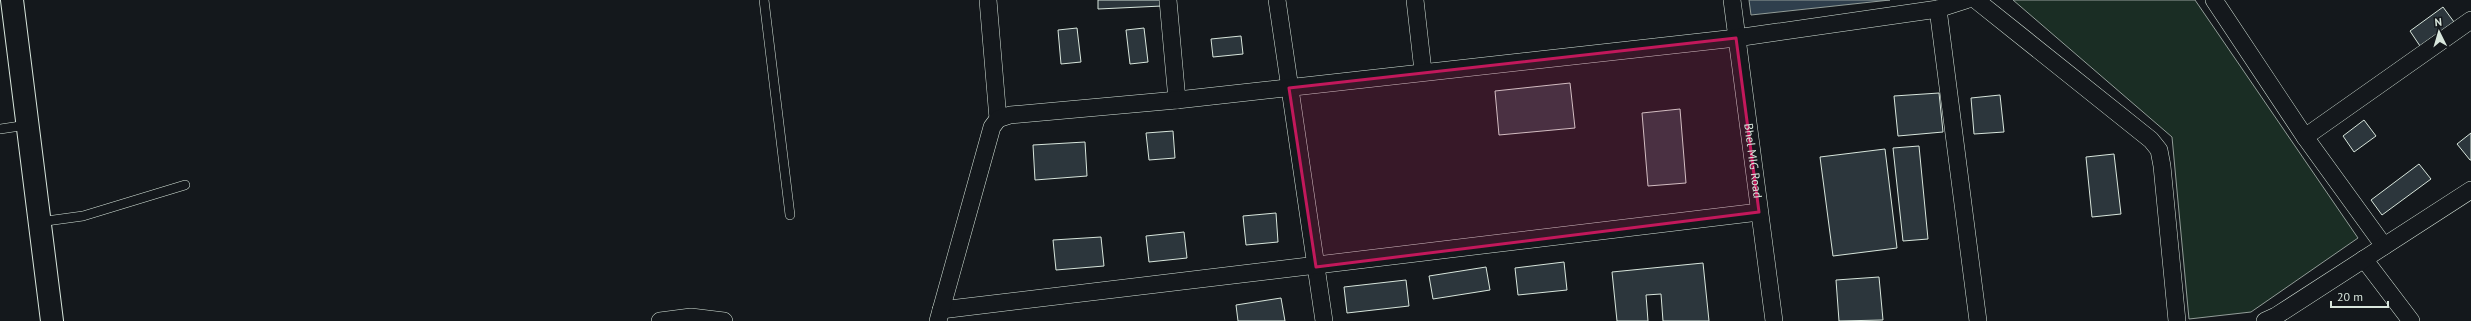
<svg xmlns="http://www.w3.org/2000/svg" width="2471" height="321" viewBox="0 0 2471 321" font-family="'PT Sans',sans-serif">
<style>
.green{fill:#1a2d24;stroke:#939e99}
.water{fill:#2f3f4d;stroke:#939e99}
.building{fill:#2c363c;stroke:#d8e6dc}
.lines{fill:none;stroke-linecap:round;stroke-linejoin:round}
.lane-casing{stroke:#d8e6dc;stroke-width:10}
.street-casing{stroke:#d8e6dc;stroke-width:18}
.secondary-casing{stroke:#d8e6dc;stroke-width:24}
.lane{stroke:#14181c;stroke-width:9}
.street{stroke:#14181c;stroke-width:17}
.secondary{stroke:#14181c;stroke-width:22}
.marked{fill:#c2185b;fill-opacity:0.2;stroke:#c2185b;stroke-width:3;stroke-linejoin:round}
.labels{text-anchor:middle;stroke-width:3;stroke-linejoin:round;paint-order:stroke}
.street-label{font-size:12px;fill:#d8e6dc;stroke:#14181c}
</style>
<rect width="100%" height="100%" fill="#14181c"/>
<path class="green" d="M 2013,0 L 2195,0 L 2358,238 L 2251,312 L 2189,319 L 2172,137 Z"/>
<path class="water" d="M 1749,0 L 1890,0 L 1751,15 Z"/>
<path class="building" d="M 1098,0 L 1161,0 L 1162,6 L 1098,9 Z
M 2443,7 L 2454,22 L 2420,46 L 2410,31 Z
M 1077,28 L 1081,62 L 1061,64 L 1058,30 Z
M 1144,28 L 1148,62 L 1130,64 L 1126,30 Z
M 1241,36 L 1243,54 L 1213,57 L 1211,39 Z
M 1570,83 L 1575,128 L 1499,135 L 1495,91 Z
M 1939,93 L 1943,132 L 1898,136 L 1894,96 Z
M 2000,95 L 2004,132 L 1974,134 L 1971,98 Z
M 1680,109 L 1686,183 L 1648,186 L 1642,113 Z
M 2364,120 L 2376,136 L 2354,152 L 2343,136 Z
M 1173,131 L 1175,158 L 1149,160 L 1146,133 Z
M 2471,133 L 2471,160 L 2470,160 L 2457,144 Z
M 1085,142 L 1087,176 L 1035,180 L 1033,145 Z
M 1919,146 L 1928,239 L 1903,241 L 1893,148 Z
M 1885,149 L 1897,248 L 1833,256 L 1820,157 Z
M 2114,154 L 2121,214 L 2092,217 L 2086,157 Z
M 2419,164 L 2431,179 L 2382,215 L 2371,200 Z
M 1276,213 L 1278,242 L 1246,245 L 1243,216 Z
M 1184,232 L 1187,258 L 1149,262 L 1146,236 Z
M 1101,237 L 1104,266 L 1056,270 L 1053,240 Z
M 1564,262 L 1567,290 L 1518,295 L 1515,268 Z
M 1703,263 L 1709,321 L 1663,321 L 1661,294 L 1646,295 L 1648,321 L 1617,321 L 1612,272 Z
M 1486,267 L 1490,290 L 1433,299 L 1429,276 Z
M 1879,277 L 1883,320 L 1839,321 L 1836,280 Z
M 1406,280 L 1409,306 L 1347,313 L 1344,287 Z
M 1281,298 L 1285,321 L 1238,321 L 1236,305 Z"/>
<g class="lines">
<g class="lane-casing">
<path id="lane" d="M 764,0 L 790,215
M 0,129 L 27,125
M 39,222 L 83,216 L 185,185"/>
</g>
<g class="street-casing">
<g id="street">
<path d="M 988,0 L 998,119"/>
<path d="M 1168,0 L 1177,100"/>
<path d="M 1277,0 L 1324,321"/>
<path d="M 1415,0 L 1423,71"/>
<path id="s1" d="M 1732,0 L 1774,321"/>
<path d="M 1976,0 L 2151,140 L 2159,150 L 2162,166 L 2177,321"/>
<path d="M 2214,0 L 2305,137 L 2384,246"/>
<path d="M 1938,9 L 1978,321"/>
<path d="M 2305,137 L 2471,20"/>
<path d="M 2364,259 L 2411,321"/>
<path d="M 941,310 L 1759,212"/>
<path d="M 660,321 L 691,317 L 724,321"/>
<path d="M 938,321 L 992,127 L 998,119 L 1010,115 L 1177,100 L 1736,38 L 1938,9 L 1966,0"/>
<path d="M 2265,321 L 2276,316 L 2471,190"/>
</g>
</g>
<g class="secondary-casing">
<path id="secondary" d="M 12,0 L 52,321"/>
</g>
<use href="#lane" class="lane"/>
<use href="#street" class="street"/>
<use href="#secondary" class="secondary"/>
</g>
<path class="marked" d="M 1736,38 L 1759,212 L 1316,267 L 1289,88 Z"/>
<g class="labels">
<g class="street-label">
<text dy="4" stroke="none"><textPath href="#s1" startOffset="162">Bhel MIG Road</textPath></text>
</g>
</g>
<g transform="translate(2439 32) rotate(355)" stroke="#14181c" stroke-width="3" paint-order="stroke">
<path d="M0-3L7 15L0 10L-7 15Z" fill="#d8e6dc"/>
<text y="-6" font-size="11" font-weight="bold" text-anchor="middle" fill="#d8e6dc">N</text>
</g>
<path d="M2331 301v6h57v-6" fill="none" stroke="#d8e6dc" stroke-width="2"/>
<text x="2337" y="301" font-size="12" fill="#d8e6dc" stroke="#14181c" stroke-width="3" paint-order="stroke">20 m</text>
</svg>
